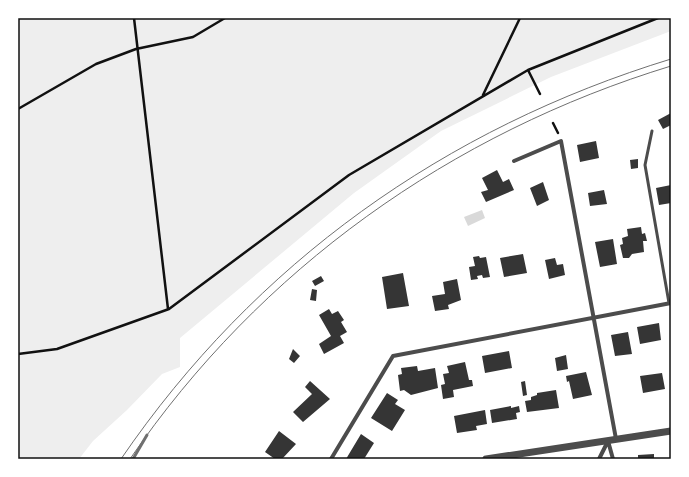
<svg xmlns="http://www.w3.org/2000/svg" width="689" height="477" viewBox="0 0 689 477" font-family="'Fira Sans Condensed',sans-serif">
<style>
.green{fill:#eee}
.water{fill:#d9d9d9}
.building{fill:#353535}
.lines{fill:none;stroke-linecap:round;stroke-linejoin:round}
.path{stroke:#111;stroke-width:2.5}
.service{stroke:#4c4c4c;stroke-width:3}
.minor{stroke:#4c4c4c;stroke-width:4}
.tertiary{stroke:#4c4c4c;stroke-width:7}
.tram{stroke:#707070;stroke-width:1}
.rail{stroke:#707070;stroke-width:3}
.neatline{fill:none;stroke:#111;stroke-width:1.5}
</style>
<rect width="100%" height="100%" fill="#fff"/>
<path class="green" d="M 18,18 L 671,18 L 671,31 L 551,77 L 441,131 L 354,193 L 180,338 L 180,367 L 162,374 L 127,410 L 93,441 L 79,459 L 18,459 Z"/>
<path class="water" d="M 482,210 L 485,218 L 468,226 L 464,217 Z"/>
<path class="building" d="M 671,113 L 671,125 L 663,129 L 658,120 Z
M 596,141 L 599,158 L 580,162 L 577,145 Z
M 638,159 L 638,168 L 631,169 L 630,160 Z
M 497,170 L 503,182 L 509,179 L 514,190 L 486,202 L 481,192 L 488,190 L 482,178 Z
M 543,182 L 549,200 L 537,206 L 530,188 Z
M 671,185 L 671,203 L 659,205 L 656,188 Z
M 604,190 L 607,204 L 590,206 L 588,193 Z
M 641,227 L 642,234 L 645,233 L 647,241 L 643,241 L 644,252 L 632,254 L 629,258 L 623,258 L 620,245 L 623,244 L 622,238 L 628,236 L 627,229 Z
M 613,239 L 617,264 L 600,267 L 595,242 Z
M 523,254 L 527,273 L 504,277 L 500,258 Z
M 479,256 L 480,258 L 486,257 L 490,277 L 483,278 L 482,275 L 477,276 L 478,279 L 471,280 L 469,267 L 475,266 L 473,257 Z
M 555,258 L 557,265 L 563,264 L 565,275 L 549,279 L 545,260 Z
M 403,273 L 409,306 L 387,309 L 382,277 Z
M 321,276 L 324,281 L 315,286 L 312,281 Z
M 457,279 L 461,300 L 448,305 L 449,309 L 435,311 L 432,296 L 445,294 L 443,282 Z
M 312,289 L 317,290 L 316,301 L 310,300 Z
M 329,309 L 332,314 L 338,311 L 344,320 L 341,322 L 347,332 L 340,336 L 344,343 L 324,354 L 319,344 L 331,336 L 319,315 Z
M 659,323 L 661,340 L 640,344 L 637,327 Z
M 628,332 L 632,354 L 615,356 L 611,335 Z
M 293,349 L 300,356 L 294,363 L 289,359 Z
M 509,351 L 512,368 L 485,373 L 482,356 Z
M 566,355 L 568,369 L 557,371 L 555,358 Z
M 465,362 L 469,380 L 472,380 L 473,386 L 453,390 L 454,397 L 443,399 L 441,385 L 445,384 L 443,374 L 449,373 L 447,366 Z
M 417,366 L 418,371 L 435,368 L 438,388 L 411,395 L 404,390 L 400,391 L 398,375 L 402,374 L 401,368 Z
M 586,372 L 592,395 L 573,399 L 569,381 L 567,382 L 566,376 Z
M 662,373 L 665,389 L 643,393 L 640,376 Z
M 310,381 L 330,399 L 303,422 L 293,412 L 312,394 L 305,387 Z
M 525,381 L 527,395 L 523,396 L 521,382 Z
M 556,390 L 559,408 L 527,412 L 525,401 L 531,400 L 531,397 L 537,395 L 537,393 Z
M 387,393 L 398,400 L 395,404 L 405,410 L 392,431 L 371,418 Z
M 511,406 L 511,408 L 519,406 L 520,412 L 516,413 L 517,419 L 492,423 L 490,410 Z
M 485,410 L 487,424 L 476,426 L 477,430 L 457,433 L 454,416 Z
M 279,431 L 296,444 L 282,459 L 275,459 L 265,452 Z
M 361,434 L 374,443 L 364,459 L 346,459 Z
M 654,454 L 654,459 L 638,459 L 638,455 Z"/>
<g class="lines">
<path class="path" d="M 134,18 L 168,309
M 528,70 L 540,94
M 483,95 L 520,18
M 18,109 L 96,64 L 136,49 L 193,37 L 225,18
M 553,123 L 558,133
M 18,354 L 57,349 L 169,309 L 349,175 L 528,70 L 658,18"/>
<path class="service" d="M 652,131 L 645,165 L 669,303"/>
<path class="minor" d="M 514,161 L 561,141 L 616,439
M 608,441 L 613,459
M 331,459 L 393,356 L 671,303
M 599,459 L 608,441"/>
<path class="tertiary" d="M 486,459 L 671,431"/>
<path class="tram" d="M 121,459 C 255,263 445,128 671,59
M 130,459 C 260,269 451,133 671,66"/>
<path class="rail" d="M 133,459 L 147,435"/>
</g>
<rect width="689" height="477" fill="none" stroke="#ffffff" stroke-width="38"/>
<rect x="19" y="19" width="651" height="439" class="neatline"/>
</svg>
